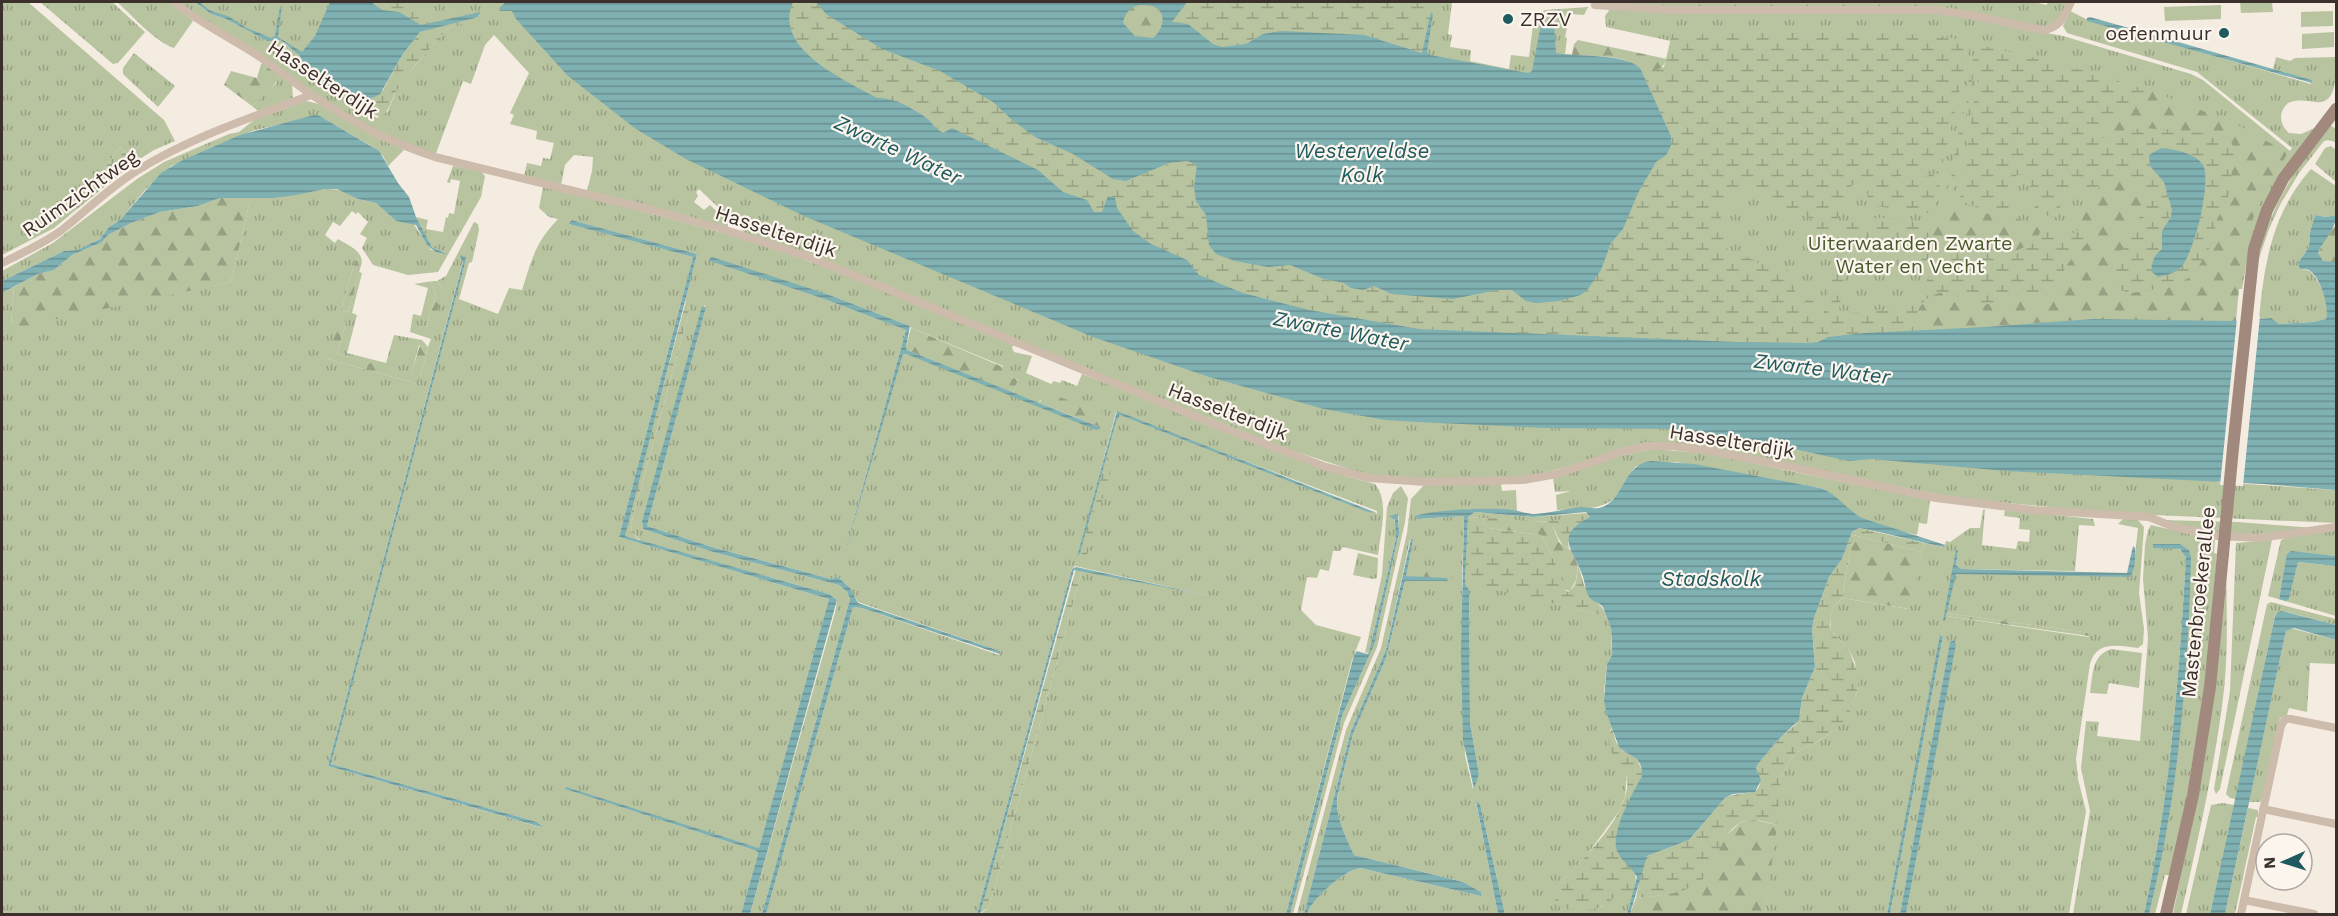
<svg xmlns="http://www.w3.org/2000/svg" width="2338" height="916" viewBox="0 0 2338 916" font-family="'Work Sans',sans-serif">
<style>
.grass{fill:url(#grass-tufts);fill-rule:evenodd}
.forest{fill:url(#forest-firs)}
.wetland{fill:url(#wetland-marsh);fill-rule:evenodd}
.pitch{fill:#b8c4a0}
.water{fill:url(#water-rules);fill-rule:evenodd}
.pier{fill:#f4ebe1}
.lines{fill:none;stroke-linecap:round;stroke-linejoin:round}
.street{stroke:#cdbbac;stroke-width:8}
.secondary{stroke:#a18a7d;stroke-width:12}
.secondary-bridge{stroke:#a18a7d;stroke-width:12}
.poi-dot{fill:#1f5a5e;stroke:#fbf5ee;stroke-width:2}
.labels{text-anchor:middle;stroke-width:4.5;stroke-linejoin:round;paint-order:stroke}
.poi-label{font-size:20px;fill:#3b302b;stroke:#fbf5ee;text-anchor:start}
.street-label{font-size:20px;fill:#3b302b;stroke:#fbf5ee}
.park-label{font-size:20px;fill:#4a5a2e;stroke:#fbf5ee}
.water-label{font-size:21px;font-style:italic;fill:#1f5a5e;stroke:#fbf5ee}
</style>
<defs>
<pattern id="grass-tufts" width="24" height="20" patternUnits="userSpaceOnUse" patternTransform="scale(1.5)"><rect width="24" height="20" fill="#b8c4a0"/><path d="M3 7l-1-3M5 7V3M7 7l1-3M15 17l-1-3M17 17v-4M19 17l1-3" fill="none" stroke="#97a083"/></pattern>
<pattern id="forest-firs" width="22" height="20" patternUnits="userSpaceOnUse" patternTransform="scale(1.5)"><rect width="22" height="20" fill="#b8c4a0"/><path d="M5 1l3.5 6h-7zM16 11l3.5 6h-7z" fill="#97a083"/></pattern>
<pattern id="wetland-marsh" width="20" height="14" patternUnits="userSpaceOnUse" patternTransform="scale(1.5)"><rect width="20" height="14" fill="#b8c4a0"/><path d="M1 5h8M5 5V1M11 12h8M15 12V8" fill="none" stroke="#97a083"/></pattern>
<pattern id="water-rules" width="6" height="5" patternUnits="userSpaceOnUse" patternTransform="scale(1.5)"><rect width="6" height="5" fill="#7fb0b2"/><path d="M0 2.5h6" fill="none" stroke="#699091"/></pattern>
</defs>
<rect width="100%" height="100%" fill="#f4ebe1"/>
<path class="grass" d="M 2,2 L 28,2 L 164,120 L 175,141 L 154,150 L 135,162 L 120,147 L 71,214 L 54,228 L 2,255 Z
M 40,2 L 112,2 L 145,32 L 118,63 L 113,64 Z
M 117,2 L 171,2 L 193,21 L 174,48 C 155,42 132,15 117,2 Z
M 177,2 L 195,2 L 211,14 L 226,19 L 267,41 L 280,40 L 298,53 L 300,56 L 298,59 L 354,105 L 377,118 L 388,111 L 397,89 L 405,77 L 446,30 C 457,23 470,24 480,15 L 302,55 L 280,39 L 268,39 L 230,19 L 212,13 L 198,2 L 1452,2 L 1448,34 L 1452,35 L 1450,47 L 1471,50 L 1470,61 L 1509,69 L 1511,55 L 1529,57 L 1534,17 L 1545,10 L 1588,7 L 1584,15 L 1570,14 L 1565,37 L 1567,38 L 1565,54 L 1665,71 L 1671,41 L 1606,27 L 1605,16 L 1610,9 L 1935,12 L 2063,36 L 2191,74 L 2203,80 L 2290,151 L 2292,148 L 2197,72 L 2067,33 L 2063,26 L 2070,11 L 2086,19 L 2311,84 L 2312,80 L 2273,69 L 2276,57 L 2290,61 L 2295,58 L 2336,57 C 2336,72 2338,105 2316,102 C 2305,101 2299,99 2288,103 C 2278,112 2279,124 2289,133 L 2301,134 L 2315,128 L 2278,178 L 2249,250 L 2242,289 L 2238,289 L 2217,470 L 2217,482 L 2336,490 L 2336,523 L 2110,513 L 1957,498 L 1668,442 L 1527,477 L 1404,479 L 1364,474 L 1282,447 L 745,233 L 699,189 L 696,192 L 698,196 L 694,202 L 704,210 L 710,205 L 728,222 L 728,227 L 587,191 L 592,171 L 593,157 L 574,155 L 565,165 L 561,185 L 524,176 L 527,163 L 541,166 L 543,158 L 550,159 L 554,143 L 536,139 L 537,131 L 510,124 L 514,115 L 510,113 L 529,73 L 494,35 L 485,45 L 471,84 L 463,81 L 435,156 L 420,151 L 353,118 Z
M 1597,2 L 2034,2 L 2046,5 L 2049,2 L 2067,2 L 2059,21 L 2045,28 L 1966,12 L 1673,8 Z
M 134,53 L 175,86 L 158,107 L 123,74 L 123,68 Z
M 279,75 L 292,84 L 293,98 L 258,111 L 252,106 L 276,84 Z
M 306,101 L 323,105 L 404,150 L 388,166 L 383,156 L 371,146 L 320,116 L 255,130 L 171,166 L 145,190 L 120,220 L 109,227 L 100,239 L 77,250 L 64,251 L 2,281 L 2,271 L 53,243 L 137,179 L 164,162 L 229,134 L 239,132 L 254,120 Z
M 2330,125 L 2336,129 L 2336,142 L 2328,140 L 2324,141 L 2299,173 L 2280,205 L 2269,229 L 2255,270 C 2270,206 2290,176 2330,125 Z
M 2331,146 L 2336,150 L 2336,182 L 2315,164 L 2325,148 Z
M 453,166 L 481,171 L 485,176 L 481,197 L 438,272 L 408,275 L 373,265 L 362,248 L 367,238 L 360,234 L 368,222 L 358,212 L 356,214 L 352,211 L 340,226 L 333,222 L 325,235 L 335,243 L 338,239 C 347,245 361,249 362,262 L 356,258 L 341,310 L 348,312 L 359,272 L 362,273 L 352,313 L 357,315 L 347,353 L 386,363 L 394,335 L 422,340 L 428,347 L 431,339 L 410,332 L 413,314 L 421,316 L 428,288 L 414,284 L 433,281 L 431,283 L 436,293 L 425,332 L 443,289 L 437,281 L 446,276 L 474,222 L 478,224 L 479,230 L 472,262 L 469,263 L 459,299 L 498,314 L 509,288 L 522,290 C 532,259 535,243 558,219 L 549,217 L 539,208 L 543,187 C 633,209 724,230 811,262 C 879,287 946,317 1014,344 L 1012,348 L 1014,352 L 1032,356 L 1026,373 L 1051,384 L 1054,381 L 1060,383 L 1062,380 L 1077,386 L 1082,374 L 1345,476 L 1375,484 C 1390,502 1380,534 1378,555 L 1343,547 L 1340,551 L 1333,551 L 1329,571 L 1320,569 L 1317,578 L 1307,577 L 1301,610 L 1316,625 L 1361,637 L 1352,660 L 1286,914 L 980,914 L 989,908 L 1082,571 L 1205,595 L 1075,566 L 1072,569 L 977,914 L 766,914 L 853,607 L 862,608 L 999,655 L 1000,653 L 1000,651 L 858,602 L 847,585 L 838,577 L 831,579 L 715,548 L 647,526 L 706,307 L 704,305 L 642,521 L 643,529 L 713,552 L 839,585 L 847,592 L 850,599 L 762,914 L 750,914 L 836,609 L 837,600 L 829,594 L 641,541 L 632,532 L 631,524 L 690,308 L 685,300 L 697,254 L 570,220 L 570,224 L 693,257 L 619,537 L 829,599 L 759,848 L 565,789 L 757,851 L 758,854 L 741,914 L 2,914 L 2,293 L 14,287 L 11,325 L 231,282 L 251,197 L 274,198 L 325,189 L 341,190 L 358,199 L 376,203 L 396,221 L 413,223 L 431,250 L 446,253 L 432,247 L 416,217 L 428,220 L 426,229 L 443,232 L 446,217 L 448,218 L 449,213 L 454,214 L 460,181 L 451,179 L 450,183 L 447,182 ZM 466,258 L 331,764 L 537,822 L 541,825 L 540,827 L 328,766 L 463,261 L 462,259 ZM 709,260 L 827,294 L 910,326 L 911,328 L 1003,366 L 1003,373 L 1018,380 L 1013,393 L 1039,403 L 1040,400 L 1101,429 L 906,354 L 902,354 L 841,566 L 906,330 L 824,299 ZM 346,322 L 337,354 L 411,375 L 419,345 L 428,348 L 418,384 L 328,359 ZM 1116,412 L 1377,511 L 1377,514 L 1120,415 L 1116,422 L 1078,557 Z
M 2311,169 L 2336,186 L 2336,215 L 2326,217 L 2315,215 L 2310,232 L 2309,247 L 2298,263 L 2301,269 L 2310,271 C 2320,281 2331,305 2326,319 L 2313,322 L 2279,324 L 2269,318 L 2259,319 C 2264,264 2272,213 2311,169 Z
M 1652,449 L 1704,453 L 1930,500 L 1927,524 L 1919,523 L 1917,535 C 1896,530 1868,525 1850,512 C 1839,504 1832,494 1820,488 L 1676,462 L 1636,466 C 1628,475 1623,485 1617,495 C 1603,512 1578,508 1557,510 L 1556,495 L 1571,491 L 1555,492 L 1553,478 L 1611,458 Z
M 1425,484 L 1501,484 L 1502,491 L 1516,490 L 1517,511 L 1472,509 L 1418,519 L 1464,516 L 1462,581 L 1465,756 L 1473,789 L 1479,774 L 1470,723 L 1469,590 L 1465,586 L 1465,581 L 1607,617 L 1611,628 L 1612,655 L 1607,664 L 1604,692 L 1606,712 L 1612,728 L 1610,730 L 1627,774 L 1625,796 L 1620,810 L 1587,855 L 1555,888 L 1556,902 L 1601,907 L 1618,893 L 1633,893 L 1627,914 L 1505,914 L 1480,804 L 1476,802 L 1498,914 L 1307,914 C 1312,899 1344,870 1360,868 L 1481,896 L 1481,892 L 1463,882 L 1354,855 C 1345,837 1337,819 1337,799 L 1353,734 L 1386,658 L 1405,581 L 1452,580 L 1452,567 L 1407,567 L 1413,541 L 1410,540 L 1386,650 L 1351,731 L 1304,914 L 1297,914 L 1346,730 L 1381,648 L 1407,533 L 1411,499 Z
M 1401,486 L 1408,498 L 1405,522 L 1377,647 L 1344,723 L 1293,914 L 1290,914 L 1342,716 L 1374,645 L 1399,533 L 1399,516 L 1394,519 L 1397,526 L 1396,538 L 1369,652 L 1365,653 L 1382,575 L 1387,507 L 1393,493 Z
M 1985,509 L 1982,545 L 2016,549 L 2018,541 L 2029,542 L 2030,530 L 2019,529 L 2020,518 L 2004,516 L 2005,510 L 2093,519 L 2095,526 L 2079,525 L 2075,571 L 1961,569 L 1956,565 L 1958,551 L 1956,549 L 1945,621 L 1946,616 L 2089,637 L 2089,633 L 1947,613 L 1955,574 L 2075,574 L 2130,577 L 2133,572 L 2138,528 L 2118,524 L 2123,519 L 2138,520 L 2144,527 L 2139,593 L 2144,629 L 2143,644 L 2138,648 C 2118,646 2097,640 2090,664 L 2076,759 L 2078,779 L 2086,811 L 2069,914 L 1906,914 L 1956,641 L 1950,643 L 1900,914 L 1890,914 L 1943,636 L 1941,635 L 1887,914 L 1765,914 L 1781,777 L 1795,753 L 1817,742 L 1836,729 L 1852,707 L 1858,687 L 1855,662 L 1849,650 L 1831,630 L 1830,616 L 1834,606 L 1842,598 L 1908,609 L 1924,543 L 1944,547 L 1946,541 L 1950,542 L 1970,528 L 1980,528 L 1983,510 Z
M 1475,512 L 1533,517 L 1587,513 C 1566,529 1495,518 1468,517 Z
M 2161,520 L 2238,522 L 2314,528 C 2282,532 2248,537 2216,532 C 2198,530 2179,524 2161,520 Z
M 2151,525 L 2215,540 L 2214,553 L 2217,554 L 2206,677 L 2186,801 L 2172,868 L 2169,875 L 2165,875 L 2155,914 L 2149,914 C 2169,835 2179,753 2185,671 C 2188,630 2191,589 2187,548 L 2173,547 L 2183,551 L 2186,557 C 2179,678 2170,797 2144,914 L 2073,914 L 2090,811 L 2081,768 L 2086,721 L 2099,722 L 2097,736 L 2140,741 L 2148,638 L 2143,579 L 2145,545 L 2148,530 Z
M 2336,530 L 2336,556 L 2289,552 L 2279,598 L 2289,599 L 2298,562 L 2336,566 L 2336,616 L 2268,596 L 2281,540 L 2287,537 Z
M 2272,540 L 2220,789 L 2216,794 L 2214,789 L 2230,691 L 2236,543 Z
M 1358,553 L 1378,558 L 1377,578 L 1373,579 L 1353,575 Z
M 2226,571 C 2227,611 2228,651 2224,690 C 2215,766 2198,840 2181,914 L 2173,914 L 2188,839 Z
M 2271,602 L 2336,619 L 2336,625 L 2283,611 L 2275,615 L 2236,799 L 2230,798 L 2226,794 L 2267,604 Z
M 2290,628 L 2336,640 L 2336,664 L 2310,663 L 2307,712 L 2289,708 L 2287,715 L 2280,718 L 2262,799 L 2260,802 L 2249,802 L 2286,631 Z
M 2111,649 L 2142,653 L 2139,688 L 2109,683 L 2107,694 L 2090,693 C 2093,675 2091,656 2111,649 Z
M 2223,803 L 2234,805 L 2210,914 L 2186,914 L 2211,805 Z
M 2248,808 L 2258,810 L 2258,817 L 2256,817 L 2235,914 L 2225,914 Z"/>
<path class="forest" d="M 1139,5 C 1144,5 1150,5 1155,7 C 1168,14 1162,31 1153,38 L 1135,36 L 1123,23 C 1125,12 1129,8 1139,5 Z
M 1578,40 L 1667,59 L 1661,69 L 1643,73 C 1631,53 1593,57 1572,55 L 1574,44 Z
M 264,63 L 279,75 C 276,88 262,97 252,106 L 224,85 L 231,71 L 257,78 L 261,64 Z
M 2148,90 L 2232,122 L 2288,153 C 2280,166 2270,179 2263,193 C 2244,234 2240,277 2236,321 L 2093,319 L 1913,331 C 1914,311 1927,287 1951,294 C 1964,297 1972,307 1987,304 C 2012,300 2018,291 2047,296 L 2060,279 L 2068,260 L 2090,240 C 2088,232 2080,229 2082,220 C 2083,216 2087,211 2088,207 C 2097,191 2110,166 2132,178 C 2137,181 2142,186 2143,192 C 2149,225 2112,249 2113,282 L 2130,293 L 2171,287 L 2192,276 L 2197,269 L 2212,244 L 2217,219 L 2228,197 L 2232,161 L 2221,136 L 2164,129 L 2130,130 L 2110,142 L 2098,135 C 2113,118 2134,109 2148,90 Z
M 233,196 L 251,197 L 231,282 L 14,328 L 11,325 L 14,287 L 38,274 L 54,270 L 72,255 L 102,242 L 108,235 L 131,223 L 160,212 L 198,206 L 220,198 Z
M 1951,211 L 1968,211 L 2013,217 L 2041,228 C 2040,232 2040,238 2037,241 C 2031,247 2005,255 1996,253 C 1990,252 1985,247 1980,243 C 1976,243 1969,243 1965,244 C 1950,251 1953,261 1934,247 L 1932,228 L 1943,215 Z
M 2336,225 L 2336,262 L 2326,262 L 2320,259 L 2318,253 L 2325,239 Z
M 356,258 L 362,262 L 348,312 L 341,310 Z
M 433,281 L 437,281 L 443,289 L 432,334 L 425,332 L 436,293 L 431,283 Z
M 339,320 L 346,322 L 337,354 L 411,374 L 420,345 L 428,348 L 418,384 L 328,359 Z
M 911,328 L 1003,367 L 1004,373 L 1018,380 L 1013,393 L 907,350 L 906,347 Z
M 1048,393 L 1105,413 L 1100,430 L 1098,426 L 1039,403 Z
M 1484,518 L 1551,522 L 1559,542 L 1572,551 L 1578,566 L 1576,580 L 1570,591 L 1563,589 C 1561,568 1550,554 1541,535 L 1489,528 L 1482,522 Z
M 1853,535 L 1922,552 L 1909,609 L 1842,598 Z
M 1407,567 L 1452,567 L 1452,581 L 1406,576 Z
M 1947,613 L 2090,633 L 2089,636 L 1946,616 Z
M 1751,819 L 1777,825 L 1765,914 L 1630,914 L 1636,898 L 1663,895 L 1720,847 L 1727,835 L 1740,823 Z"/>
<path class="wetland" d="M 371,2 L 416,2 L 420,8 L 436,23 L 419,25 C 413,20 406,14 398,12 C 387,8 379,12 371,2 Z
M 793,2 L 816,2 L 826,14 L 918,64 L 940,71 L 966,86 L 993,102 L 1011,119 L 1035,137 L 1126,181 C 1150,173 1172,156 1198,165 L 1194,186 L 1196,201 L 1206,215 L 1209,245 L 1268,267 L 1290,265 L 1324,279 L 1363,289 L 1374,286 L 1392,294 L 1453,299 L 1497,290 L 1588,289 L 1608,256 L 1611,243 L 1623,229 L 1638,193 L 1656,162 L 1667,154 L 1671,145 L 1671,136 L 1643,73 L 1664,67 L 1672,34 L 1858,32 L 1942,36 L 1971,42 L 1943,162 L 1920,167 L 1886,182 L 1892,183 L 1940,173 L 1941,179 L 1933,214 L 1875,206 L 1868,201 L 1867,190 L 1860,182 C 1833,187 1844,239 1823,251 L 1818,247 L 1816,224 L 1813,220 C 1804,214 1792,213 1783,206 C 1778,203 1774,197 1769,194 C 1751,185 1725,188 1721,213 C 1719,229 1729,243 1729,259 C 1751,251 1749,262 1765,265 C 1776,267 1784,264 1791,274 C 1797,284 1793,292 1798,302 L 1802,303 L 1813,297 L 1816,298 L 1817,304 L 1809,317 L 1821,316 L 1824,312 L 1843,234 L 1848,224 C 1874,215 1906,215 1932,228 L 1934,247 C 1958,264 1956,242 1976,240 C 1982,244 1986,249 1993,252 C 2006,259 2024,246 2037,242 L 2041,228 L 2072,234 L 2082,228 L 2090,240 C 2073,259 2063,262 2059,289 C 2056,291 2051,295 2047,296 C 2041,298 2025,294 2015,296 C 2002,298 1989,307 1975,305 C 1966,303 1958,295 1950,293 C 1926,289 1914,311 1913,331 L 1828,336 L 1818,342 L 1736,342 L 1419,329 L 1309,310 L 1243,293 L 1199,275 L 1187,260 L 1151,244 L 1133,231 L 1108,197 L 1102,213 L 1094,212 L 1087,200 L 1063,192 L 1038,170 L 952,128 L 943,133 C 936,129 932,123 926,118 C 919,112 909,108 901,104 C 891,99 885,100 875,97 C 864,93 853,85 843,79 C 816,63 777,38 793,2 ZM 1870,238 C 1890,238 1904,239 1912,260 C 1915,267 1917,271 1924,275 L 1929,272 C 1928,281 1924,291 1917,297 C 1904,308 1859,314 1842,313 L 1839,310 L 1851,243 L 1852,241 Z
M 1187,2 L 1397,2 L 1432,4 L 1422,53 C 1389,45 1356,41 1322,36 C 1309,34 1294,30 1281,31 C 1260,32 1245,48 1224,47 C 1205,46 1199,21 1172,22 Z
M 477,16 C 472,24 455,24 446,30 C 430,51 410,67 397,90 C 391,99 390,112 380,117 L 329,93 L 292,65 L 300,56 C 304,61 305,67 308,73 C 322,92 345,90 364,100 L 383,90 L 403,54 L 420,32 Z
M 1976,44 L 2068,66 L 2148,90 L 2141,100 L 2098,135 L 2110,142 L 2130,130 L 2143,128 L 2187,131 L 2221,136 L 2231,142 L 2235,151 L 2228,197 L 2217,219 L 2212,244 L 2192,276 L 2171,287 L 2130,293 L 2117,289 C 2114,284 2112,278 2113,271 C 2117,244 2173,192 2124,175 C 2111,176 2102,181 2095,194 L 2086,189 L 2069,189 C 2061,198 2062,207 2056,217 L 2036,214 L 2029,179 L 2024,175 L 2017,175 C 1998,191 2014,192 2012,209 C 1999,212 1971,209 1960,199 L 1980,61 L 1975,66 L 1950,203 L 1946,204 L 1945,201 ZM 2156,173 L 2203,200 L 2198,231 L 2189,254 L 2156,254 L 2162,249 L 2162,238 L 2172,210 L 2164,182 Z
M 120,147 L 135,162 L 71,214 Z
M 686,301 L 689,304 L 690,308 L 631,524 L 632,532 L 639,540 L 625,536 L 624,533 Z
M 1109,449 L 1114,456 L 1087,555 L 1079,555 Z
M 1587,513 L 1590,517 L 1568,543 L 1569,548 C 1555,543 1558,527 1547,521 L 1575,518 Z
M 1468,517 L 1484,518 L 1482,522 L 1489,528 L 1541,535 C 1550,554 1561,568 1564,589 L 1568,592 C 1577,587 1577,576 1578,566 C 1582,574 1582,583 1586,589 C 1593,600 1603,605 1607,617 L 1465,582 Z
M 1859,528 L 1924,543 L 1922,552 L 1853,535 L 1842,598 L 1834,606 L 1830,616 L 1830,624 L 1831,630 L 1849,650 L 1858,674 L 1858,687 L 1852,707 L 1846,718 L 1836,729 L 1817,742 L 1795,753 L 1781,777 L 1777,825 C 1769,823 1757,819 1749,820 C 1719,825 1720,868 1698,883 C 1680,895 1657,896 1636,898 C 1639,886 1642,864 1647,856 L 1689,840 L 1725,798 C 1745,788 1769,801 1756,768 L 1758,764 L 1777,741 L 1795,725 L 1800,714 L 1802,698 L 1815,667 L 1812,629 L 1814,618 L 1829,577 L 1842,559 L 1852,532 Z
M 1076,569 L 1082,571 L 989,908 L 980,913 Z
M 1612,728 L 1616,742 L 1623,751 L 1631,753 L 1638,761 L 1642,771 L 1642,776 L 1621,822 L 1618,853 C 1633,869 1640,870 1633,893 C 1612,892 1616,900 1600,907 C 1595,910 1587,910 1582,910 C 1564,910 1552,909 1555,888 C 1580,862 1633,814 1627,775 C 1615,761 1604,747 1612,728 Z"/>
<path class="pitch" d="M 2240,2 L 2272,2 L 2273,12 L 2241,13 Z
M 2221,5 L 2221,19 L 2165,21 L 2164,7 Z
M 2333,11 L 2333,26 L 2301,27 L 2301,12 Z
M 2334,32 L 2334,47 L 2302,49 L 2302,34 Z"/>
<path class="water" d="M 195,2 L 199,2 L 211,11 L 228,16 L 245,27 L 271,38 L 275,36 L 280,7 L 282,5 L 278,37 L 302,52 L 315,36 L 330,2 L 371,2 L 382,10 L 399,12 L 421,25 L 480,12 L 480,13 L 478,17 L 420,32 L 403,54 L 380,94 L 368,100 L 327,88 L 310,75 L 300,56 L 286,44 L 280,40 L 267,41 L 226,19 L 211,14 Z
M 506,2 L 793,2 C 772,49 845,80 877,98 C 893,97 912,108 925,117 C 932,122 935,129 943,133 L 952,128 L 1038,170 L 1063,192 L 1087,200 L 1094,212 L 1102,212 L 1108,196 L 1115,198 L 1117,208 L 1133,231 L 1151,244 L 1187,260 L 1199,275 L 1243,293 L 1309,310 L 1419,329 L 1736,342 L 1807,343 L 1818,342 L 1828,337 L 1865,333 L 1986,327 L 2093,319 L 2229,321 L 2271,318 L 2279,324 L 2313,322 L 2326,319 C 2330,308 2320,276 2309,270 C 2307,269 2302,269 2300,269 L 2298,263 L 2309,247 L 2310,232 L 2315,215 L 2326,217 L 2336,215 C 2336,230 2324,239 2318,253 L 2323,261 L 2336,262 L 2336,490 L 2263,484 L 2006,471 L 1872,459 L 1849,461 L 1771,444 L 1680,429 L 1548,428 L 1418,422 L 1385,420 L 1324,409 L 1209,377 L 1093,337 L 804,216 L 686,159 L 636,129 L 568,76 L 516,19 L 512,11 L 500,11 L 499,8 Z
M 816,2 L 1187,2 L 1172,22 L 1188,24 L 1213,44 L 1222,47 L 1246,44 L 1263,34 L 1281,31 L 1364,35 L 1422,53 L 1431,12 L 1433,14 L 1427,52 L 1430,55 L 1528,73 L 1532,71 L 1541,24 L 1554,23 L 1556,53 C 1577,57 1625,53 1640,68 L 1671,136 L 1671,145 L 1667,154 L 1656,162 L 1638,193 L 1623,229 L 1611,243 L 1601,270 L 1588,289 L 1581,295 L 1559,301 L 1536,303 L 1526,301 L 1512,290 L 1497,290 L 1453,299 L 1392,294 L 1374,286 L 1363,290 L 1351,288 L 1344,283 L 1324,279 L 1290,265 L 1268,267 L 1235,261 L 1216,254 L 1209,245 L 1206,215 L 1196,201 L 1194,187 L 1197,165 L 1187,161 L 1169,163 L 1126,181 L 1113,179 L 1073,154 L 1035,137 L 1011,119 L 993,102 L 940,71 L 882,49 L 826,14 ZM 1139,5 C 1144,5 1150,5 1155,7 C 1168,14 1162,31 1153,38 L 1135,36 L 1123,23 C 1125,13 1129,8 1139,5 Z
M 2090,17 L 2312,80 L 2312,83 L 2087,21 L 2087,18 Z
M 314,115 L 320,116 L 379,151 L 398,183 L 409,197 L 416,217 L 432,247 L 447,254 C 427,253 425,240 416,225 L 396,221 L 376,203 L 358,199 L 337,189 L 325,189 L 296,195 L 274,198 L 220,198 L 198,206 L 160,212 L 131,223 L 108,235 L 102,242 L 72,255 L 54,270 L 38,274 L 2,293 L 2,281 L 64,251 L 77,250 L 100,239 L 109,227 L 120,220 L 161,173 L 179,162 L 240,135 Z
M 2161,148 C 2174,149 2195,153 2203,165 C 2212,180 2194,258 2179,269 C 2173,274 2165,275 2158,277 L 2152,272 C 2152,262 2153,256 2162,249 L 2162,231 L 2171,217 L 2172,210 L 2164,182 L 2150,166 L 2149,155 Z
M 571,220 L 697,254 L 625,536 L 829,594 L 837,600 L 750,914 L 741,914 L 758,854 L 757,851 L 565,789 L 566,787 L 759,848 L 829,599 L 619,537 L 693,257 L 569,224 Z
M 459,255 L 466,257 L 465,263 L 331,764 L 537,822 L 541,825 L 541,827 L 328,766 L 463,262 Z
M 712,257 L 827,294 L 910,326 L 906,347 L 907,350 L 1099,427 L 1099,429 L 1096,430 L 906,354 L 903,354 L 841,566 L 906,330 L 824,299 L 710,261 L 710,258 Z
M 702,306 L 706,307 L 647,526 L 715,548 L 831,579 L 838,577 L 850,588 L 858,603 L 1000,651 L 1000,654 L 862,608 L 853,607 L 766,914 L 762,914 L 850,599 L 847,592 L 839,585 L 713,552 L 643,529 L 642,521 Z
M 1117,411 L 1377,513 L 1368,512 L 1120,415 L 1116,422 L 1080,553 L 1077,557 Z
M 1651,461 L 1694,464 L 1820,488 C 1835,492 1847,510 1862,518 L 1945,545 L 1944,547 C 1915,541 1887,533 1859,528 L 1852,532 L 1842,559 L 1829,577 L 1814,618 L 1812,629 L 1815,667 L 1802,698 L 1799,720 L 1777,741 L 1758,764 L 1756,768 L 1761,780 L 1755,792 L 1733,794 L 1725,798 L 1689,840 L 1647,856 L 1630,914 L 1627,914 L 1637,877 C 1632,867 1621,861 1617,851 C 1610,833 1633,792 1642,776 C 1642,754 1630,758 1619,747 L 1606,712 L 1604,700 L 1607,664 L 1612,655 L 1612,643 L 1611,628 L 1603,607 C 1600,603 1595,602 1592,600 C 1584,593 1586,583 1582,574 C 1572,547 1554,536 1590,517 L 1586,512 L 1533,517 L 1475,512 L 1468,517 L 1465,584 L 1469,590 L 1470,723 L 1479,774 L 1474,789 L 1463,740 L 1461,653 L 1464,516 L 1417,519 L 1416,516 C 1430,510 1494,507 1512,510 C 1520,511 1527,514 1535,514 C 1550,513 1565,509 1580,507 C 1586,507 1593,509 1599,508 C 1624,503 1622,464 1651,461 Z
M 1398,514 L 1399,533 L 1374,645 L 1342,716 L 1290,914 L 1286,914 L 1354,655 L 1357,651 L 1367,654 L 1369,652 L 1396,538 L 1395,520 L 1389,516 Z
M 1411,539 L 1413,540 L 1406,576 L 1447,578 L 1448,581 L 1405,581 L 1386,658 L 1353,734 L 1337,798 C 1336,818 1346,838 1354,855 L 1463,882 L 1481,892 L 1481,896 L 1360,868 C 1344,870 1312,899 1307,914 L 1304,914 L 1351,731 L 1386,650 Z
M 2153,544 L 2180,544 L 2189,550 L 2191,558 C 2188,677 2178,799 2149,914 L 2144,914 C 2170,797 2179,678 2186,557 L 2180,549 L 2153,548 Z
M 2133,546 L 2135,548 C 2135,557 2136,570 2130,577 L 1956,574 L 1945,621 L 1943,621 L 1956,549 L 1958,551 L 1956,565 L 1961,569 L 2127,573 Z
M 2291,551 L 2336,556 L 2336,566 L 2298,562 L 2289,599 L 2286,601 L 2279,599 L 2287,554 Z
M 1076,567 L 1205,595 L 1074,570 L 980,914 L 977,914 L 1072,569 Z
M 2282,611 L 2336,625 L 2336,640 L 2294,628 L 2286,631 L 2225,914 L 2210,914 L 2275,616 L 2278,612 Z
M 1940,635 L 1943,636 L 1890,914 L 1887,914 Z
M 1955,640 L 1956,644 L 1906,914 L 1900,914 L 1950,642 Z
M 1476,801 L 1480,804 L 1505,914 L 1498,914 Z"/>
<path class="pier" d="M 2256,316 L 2260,316 L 2243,486 L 2220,485 L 2237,318 Z"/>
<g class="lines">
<path class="street" d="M 174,2 C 201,24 231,38 260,57 C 277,69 294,83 312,95 C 350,121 391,143 435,157 L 656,211 L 719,228 L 812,258 L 1226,429 L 1326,467 L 1369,478 L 1425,482 L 1523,480 L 1557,474 L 1624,451 L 1647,446 L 1672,446 L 1705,450 L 1782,465 L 1936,498 L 2033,510 L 2149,517 L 2174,527 L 2218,536 L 2260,538 L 2336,527
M 1595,5 L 1673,10 L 1935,10 L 1965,14 L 2042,30 C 2060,29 2064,16 2071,2
M 2,263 C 22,253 43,244 62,230 C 87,210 110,187 138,170 C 191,137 253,117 311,95
M 2263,809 L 2336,824
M 2244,900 L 2314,914
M 2241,914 L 2281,726 L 2285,719 L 2291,719 L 2336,728"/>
<path class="secondary" d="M 2233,448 L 2254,249 L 2267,210 L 2283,179 L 2336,109
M 2166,914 L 2193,795 L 2210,687 L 2223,554"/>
<path class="secondary-bridge" d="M 2223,554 L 2233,448"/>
</g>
<g class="poi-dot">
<circle cx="1508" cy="19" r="6"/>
<circle cx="2224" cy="33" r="6"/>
</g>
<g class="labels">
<g class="poi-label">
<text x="1520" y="26">ZRZV</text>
<text x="2212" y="40" text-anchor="end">oefenmuur</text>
</g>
<g class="street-label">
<text transform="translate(323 79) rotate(33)" y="7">Hasselterdijk</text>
<text transform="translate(80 193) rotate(-35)" y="7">Ruimzichtweg</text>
<text transform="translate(776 231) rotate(18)" y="7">Hasselterdijk</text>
<text transform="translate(1228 411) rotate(21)" y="7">Hasselterdijk</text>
<text transform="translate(1732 441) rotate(9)" y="7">Hasselterdijk</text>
<text transform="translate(2198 602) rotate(-84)" y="7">Mastenbroekerallee</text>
</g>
<g class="park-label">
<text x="1910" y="250">Uiterwaarden Zwarte<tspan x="1910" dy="23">Water en Vecht</tspan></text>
</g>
<g class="water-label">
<text transform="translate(898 150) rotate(25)" y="7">Zwarte Water</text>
<text x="1362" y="158">Westerveldse<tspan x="1362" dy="24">Kolk</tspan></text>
<text transform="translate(1341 331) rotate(11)" y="7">Zwarte Water</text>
<text transform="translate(1822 369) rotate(7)" y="7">Zwarte Water</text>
<text x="1711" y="586">Stadskolk</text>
</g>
</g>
<rect width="2338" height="916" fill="none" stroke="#3b302b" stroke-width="6"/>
<g transform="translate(2284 862) rotate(267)"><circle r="28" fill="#fbf5ee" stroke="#aea6a0" stroke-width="1.5"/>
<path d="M0-4.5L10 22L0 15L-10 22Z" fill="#1f5a5e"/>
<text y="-9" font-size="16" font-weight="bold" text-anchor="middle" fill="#3b302b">N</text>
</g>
</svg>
